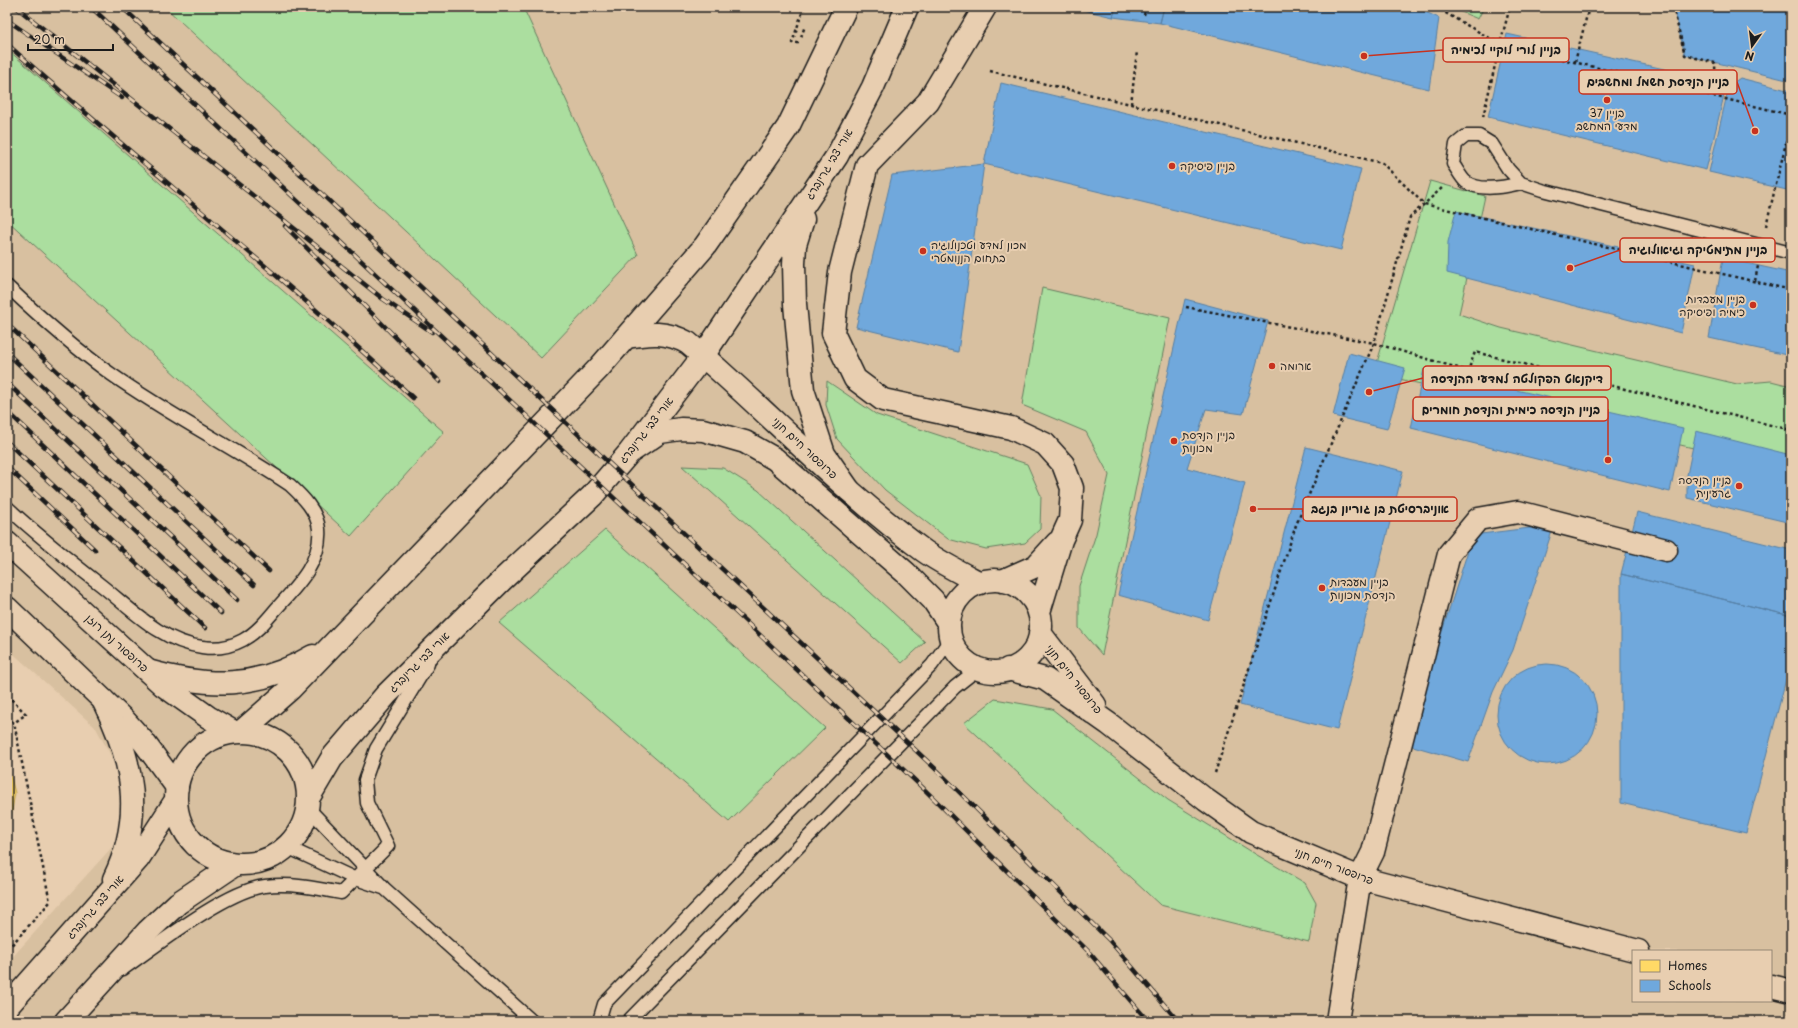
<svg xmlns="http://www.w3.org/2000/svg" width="1798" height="1028" viewBox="0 0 1798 1028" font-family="'Playpen Sans','Playpen Sans Hebrew',sans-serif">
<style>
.built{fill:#d8c0a0;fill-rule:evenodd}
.green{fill:#abde9f;stroke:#647d5e}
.homes{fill:#ffd966;stroke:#bba050}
.schools{fill:#6fa8dc;stroke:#567ea2}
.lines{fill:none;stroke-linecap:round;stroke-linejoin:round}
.service-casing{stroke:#1c1c1c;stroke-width:15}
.minor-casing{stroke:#1c1c1c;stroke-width:25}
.tertiary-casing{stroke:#1c1c1c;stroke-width:25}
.secondary-casing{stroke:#1c1c1c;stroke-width:25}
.path{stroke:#1c1c1c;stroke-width:2.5;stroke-dasharray:3 3;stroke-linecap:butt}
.service{stroke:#e8ceb0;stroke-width:12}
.minor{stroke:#e8ceb0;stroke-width:22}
.tertiary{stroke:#e8ceb0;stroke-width:22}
.secondary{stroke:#e8ceb0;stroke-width:22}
.rail-casing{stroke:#1c1c1c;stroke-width:4.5}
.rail{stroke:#e8ceb0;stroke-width:3;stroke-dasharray:9;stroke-linecap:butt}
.poi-dot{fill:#c8321e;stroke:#e8ceb0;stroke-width:1.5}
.labels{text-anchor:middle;stroke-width:4;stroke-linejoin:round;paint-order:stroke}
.poi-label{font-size:11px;fill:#1c1c1c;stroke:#e8ceb0;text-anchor:start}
.street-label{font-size:11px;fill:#1c1c1c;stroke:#e8ceb0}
.leader{fill:none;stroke:#c8321e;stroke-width:1.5}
.callout-dot{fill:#c8321e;stroke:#e8ceb0;stroke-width:1.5}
.callout{fill:#e8ceb0;stroke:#c8321e;stroke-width:1.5}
.callout-label{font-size:12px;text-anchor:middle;font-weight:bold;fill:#1c1c1c}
</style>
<rect width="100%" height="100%" fill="#e8ceb0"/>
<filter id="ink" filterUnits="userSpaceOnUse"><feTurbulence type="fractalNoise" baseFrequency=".025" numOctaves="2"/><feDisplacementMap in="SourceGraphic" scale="8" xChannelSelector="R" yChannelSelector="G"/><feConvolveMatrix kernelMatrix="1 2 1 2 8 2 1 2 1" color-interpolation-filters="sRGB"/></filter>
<g filter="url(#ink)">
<path class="built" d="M 7,7 L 1791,7 L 1791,1021 L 7,1021 L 7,963 L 142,814 L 96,728 L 7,648 ZM 1633,951 L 1771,951 L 1771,1001 L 1633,1001 Z"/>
<path class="green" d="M 165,7 L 523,7 L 638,255 L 541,358 Z
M 1449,7 L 1484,7 L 1478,19 Z
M 7,49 L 444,432 L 351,536 L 7,220 Z
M 1430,181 L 1485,196 L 1459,314 L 1501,328 L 1737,384 L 1771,381 L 1791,386 L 1791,471 L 1374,373 Z
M 1042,288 L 1170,318 L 1102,655 L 1079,628 L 1079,586 L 1096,534 L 1109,475 L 1086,432 L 1022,405 Z
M 827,381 L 877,415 L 1027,464 L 1041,496 L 1040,529 L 1025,543 L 986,549 L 948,539 L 885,490 L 837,439 L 826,405 Z
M 682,466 L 723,468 L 758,490 L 925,642 L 902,663 Z
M 605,530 L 825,728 L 729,822 L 499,623 Z
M 995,699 L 1052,709 L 1168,800 L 1257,855 L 1305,883 L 1316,903 L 1309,942 L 1160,905 L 964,723 Z"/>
<path class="homes" d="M 7,762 L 15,793 L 7,839 Z"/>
<path class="schools" d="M 1070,7 L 1116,7 L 1113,17 Z
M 1116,7 L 1164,7 L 1160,23 L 1113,17 Z
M 1164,7 L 1414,7 L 1439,18 L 1429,89 L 1160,23 Z
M 1673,7 L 1791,7 L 1791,81 L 1685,55 Z
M 1507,34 L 1727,83 L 1706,170 L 1488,117 Z
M 1740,78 L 1791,91 L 1791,191 L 1709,172 L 1729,86 Z
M 1001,83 L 1361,169 L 1341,250 L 984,164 Z
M 984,164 L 958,352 L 856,327 L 892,175 Z
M 1456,211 L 1695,264 L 1681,333 L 1447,273 L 1448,242 Z
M 1723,258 L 1791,273 L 1791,356 L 1709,338 Z
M 1185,299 L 1268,321 L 1243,414 L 1206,409 L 1187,468 L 1245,483 L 1208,620 L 1118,595 Z
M 1349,353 L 1405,368 L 1387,429 L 1333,416 Z
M 1424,369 L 1683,428 L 1670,492 L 1411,428 Z
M 1696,431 L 1791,455 L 1791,523 L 1687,498 L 1687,475 Z
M 1306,447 L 1403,471 L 1337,730 L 1240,705 Z
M 1637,512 L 1791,550 L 1791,616 L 1621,574 Z
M 1554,525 L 1513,650 L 1493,692 L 1468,762 L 1406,744 L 1473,535 Z
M 1621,574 L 1791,616 L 1791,680 L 1786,679 L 1746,833 L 1621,803 Z
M1497 714a50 50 0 1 1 100 0a50 50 0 1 1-100 0Z"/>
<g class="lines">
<g class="service-casing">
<path id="service" d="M 1521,183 C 1505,187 1480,192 1466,182 C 1461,178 1457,169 1453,164 L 1456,144 L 1466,136 L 1479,136 L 1492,144 L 1508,169 L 1521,183 L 1542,190 L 1791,253
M 7,286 C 40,317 74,348 111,374 C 169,415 231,446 290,485 C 303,497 317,511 319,529 C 322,562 296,587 276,609 C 266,621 256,633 243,640 C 230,647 215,649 202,647 C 162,642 132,610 102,586 C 70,561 37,535 7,507
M 308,808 L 384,888 L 532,1021
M 287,847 L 356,879 L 383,888
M 123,969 C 156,946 227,890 265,886 C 291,883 316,888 341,893 L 388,846 L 367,803 L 365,780 L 376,749 L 428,664
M 599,1021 L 604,1004 L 932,665 L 951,638
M 628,1021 L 955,687 L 979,668"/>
</g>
<g class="minor-casing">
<path id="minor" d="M 985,7 L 928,102 L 867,165 L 840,272 L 833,333 L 855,379 L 883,400 L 1011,428 L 1045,444 L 1063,464 L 1072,488 L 1070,520 L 1061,540 L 1039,612
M 626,337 C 650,333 666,331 688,343 C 768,411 839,489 924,551 C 941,563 961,573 980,583
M 632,451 L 660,432 L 681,429 L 703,430 L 745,442 L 775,459 L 906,573 L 933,600 L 949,624
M949 626a46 46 0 1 1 92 0a46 46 0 1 1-92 0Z
M 1002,581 L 1036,566 L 1057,543
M 1040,633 L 1095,705
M 1008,669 L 1045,679 L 1109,724 L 1206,800 L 1251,832 L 1360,878 L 1638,951
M 1771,986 L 1791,991
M 1337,1021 L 1360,878 L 1373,852 L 1449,554 L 1478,519 L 1518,512 L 1666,550"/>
</g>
<g class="tertiary-casing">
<path id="tertiary" d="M 7,543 L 163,685 L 208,717 L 234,732
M 7,608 L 124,720 L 143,741 L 177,787"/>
</g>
<g class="secondary-casing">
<path id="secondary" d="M 803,219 L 795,245 L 794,264 L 795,304 L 803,390 L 824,454 L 849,490
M 148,671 C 209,688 257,689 313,656
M 103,700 C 133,761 145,815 114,879
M176 798a66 66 0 1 1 132 0a66 66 0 1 1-132 0Z
M 241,732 L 290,689 L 599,368 L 705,246 L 788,127 L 846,7
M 309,797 L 332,758 L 386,695 L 502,580 L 592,496 L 629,453 L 703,356 L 837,156 L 873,87 L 907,7
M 7,1007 L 138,859 L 176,800
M 66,1021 L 148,931 L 178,903 L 236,864"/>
</g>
<path class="path" d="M 1435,7 L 1500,44 L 1791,115
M 1673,7 L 1685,55 L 1715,63 L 1716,96
M 1144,15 L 1146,7
M 801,37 L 805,26
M 799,43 L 792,43 L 804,7
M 1575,62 L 1589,7
M 990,71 L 1382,163 L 1424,204 L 1791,290
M 1131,104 L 1137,51
M 1483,117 L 1500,44 L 1510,7
M 1766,226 L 1791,122
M 1755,281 L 1758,266
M 1186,307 L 1374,343 L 1468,371 L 1475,352 L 1791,430
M 7,695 L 26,714 L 14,723
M 7,717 L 14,723 L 50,902 L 7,950
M 1215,773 L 1296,525 L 1374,343 L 1410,217 L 1443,187"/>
<use href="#service" class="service"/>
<use href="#minor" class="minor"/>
<use href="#tertiary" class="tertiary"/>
<use href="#secondary" class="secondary"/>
<g class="rail-casing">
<path id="rail" d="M 16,7 L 383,299 L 432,332
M 91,7 L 924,789 L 1087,950 L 1148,1021
M 122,7 L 941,774 L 1110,941 L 1178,1021
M 7,20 L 122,98
M 7,44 C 141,164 282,275 413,398
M 285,226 L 440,382
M 7,324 L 269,571
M 7,353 L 254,585
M 7,383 L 237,600
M 7,411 L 221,613
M 7,442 L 205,628
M 7,467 L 95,550"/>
</g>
<use href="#rail" class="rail"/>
</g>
</g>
<g class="poi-dot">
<circle cx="1607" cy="100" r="4"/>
<circle cx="1172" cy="166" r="4"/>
<circle cx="923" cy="251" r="4"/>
<circle cx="1753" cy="305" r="4"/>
<circle cx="1272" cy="366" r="4"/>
<circle cx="1174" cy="441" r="4"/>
<circle cx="1739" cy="486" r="4"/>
<circle cx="1322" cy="588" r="4"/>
</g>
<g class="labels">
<g class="poi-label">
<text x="1607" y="117" text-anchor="middle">בניין 37<tspan x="1607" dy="13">מדעי המחשב</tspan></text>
<text x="1180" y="170">בניין פיסיקה</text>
<text x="931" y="249">מכון למדע וטכנולוגיה<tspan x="931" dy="13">בתחום הננומטרי</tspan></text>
<text x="1745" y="303" text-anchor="end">בניין מעבדות<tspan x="1745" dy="13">כימיה ופיסיקה</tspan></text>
<text x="1280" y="370">ארומה</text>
<text x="1182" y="439">בניין הנדסת<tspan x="1182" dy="13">מכונות</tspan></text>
<text x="1731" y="484" text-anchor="end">בניין הנדסה<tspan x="1731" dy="13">גרעינית</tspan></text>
<text x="1330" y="586">בניין מעבדות<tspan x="1330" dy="13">הנדסת מכונות</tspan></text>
</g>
<g class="street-label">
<text transform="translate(829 164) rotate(-59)" y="4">אורי צבי גרינברג</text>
<text transform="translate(646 430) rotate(-52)" y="4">אורי צבי גרינברג</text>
<text transform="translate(805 448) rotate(43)" y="4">פרופסור חיים חנני</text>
<text transform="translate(117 643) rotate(42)" y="4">פרופסור נתן רוזן</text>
<text transform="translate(419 662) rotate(-45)" y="4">אורי צבי גרינברג</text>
<text transform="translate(1074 679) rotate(52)" y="4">פרופסור חיים חנני</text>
<text transform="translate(1334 866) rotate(21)" y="4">פרופסור חיים חנני</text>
<text transform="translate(95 907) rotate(-49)" y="4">אורי צבי גרינברג</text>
</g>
</g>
<path class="leader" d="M1364 56L1443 50M1755 131L1737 82M1570 268L1620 250M1369 392L1423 378M1608 460L1608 409M1253 509L1303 509"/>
<g class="callout-dot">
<circle cx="1364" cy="56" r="4"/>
<circle cx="1755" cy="131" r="4"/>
<circle cx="1570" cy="268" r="4"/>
<circle cx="1369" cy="392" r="4"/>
<circle cx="1608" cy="460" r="4"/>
<circle cx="1253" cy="509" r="4"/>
</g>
<g class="callout">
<rect x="1443" y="38" width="126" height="24" rx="4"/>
<rect x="1579" y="70" width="158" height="24" rx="4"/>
<rect x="1620" y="238" width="155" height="24" rx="4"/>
<rect x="1423" y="366" width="188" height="24" rx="4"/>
<rect x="1413" y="397" width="195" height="24" rx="4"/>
<rect x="1303" y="497" width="154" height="24" rx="4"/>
</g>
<g class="callout-label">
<text x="1506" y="54">בניין לורי לוקיי לכימיה</text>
<text x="1658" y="86">בניין הנדסת חשמל ומחשבים</text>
<text x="1698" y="254">בניין מתימטיקה וגיאולוגיה</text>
<text x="1517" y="383">דיקנאט הפקולטה למדעי ההנדסה</text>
<text x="1511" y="414">בניין הנדסה כימית והנדסת חומרים</text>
<text x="1380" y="513">אוניברסיטת בן גוריון בנגב</text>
</g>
<rect width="1798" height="1028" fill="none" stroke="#e8ceb0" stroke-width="24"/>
<rect x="12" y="12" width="1774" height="1004" fill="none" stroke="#1c1c1c" stroke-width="1.5" filter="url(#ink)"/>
<rect x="1632" y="950" width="140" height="52" fill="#e8ceb0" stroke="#968775"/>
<rect x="1640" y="960" width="20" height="12" fill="#ffd966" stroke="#968775"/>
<text x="1668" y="970" font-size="12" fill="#1c1c1c">Homes</text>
<rect x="1640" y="980" width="20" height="12" fill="#6fa8dc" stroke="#968775"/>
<text x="1668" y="990" font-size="12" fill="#1c1c1c">Schools</text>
<g transform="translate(1752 46) rotate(194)" stroke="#e8ceb0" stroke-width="3" paint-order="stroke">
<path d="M0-3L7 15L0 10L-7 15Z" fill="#1c1c1c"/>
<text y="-6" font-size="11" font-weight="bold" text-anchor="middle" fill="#1c1c1c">N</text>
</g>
<path d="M28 44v6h85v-6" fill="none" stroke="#1c1c1c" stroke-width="2"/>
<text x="34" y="44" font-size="12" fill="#1c1c1c" stroke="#e8ceb0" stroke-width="3" paint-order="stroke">20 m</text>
</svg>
